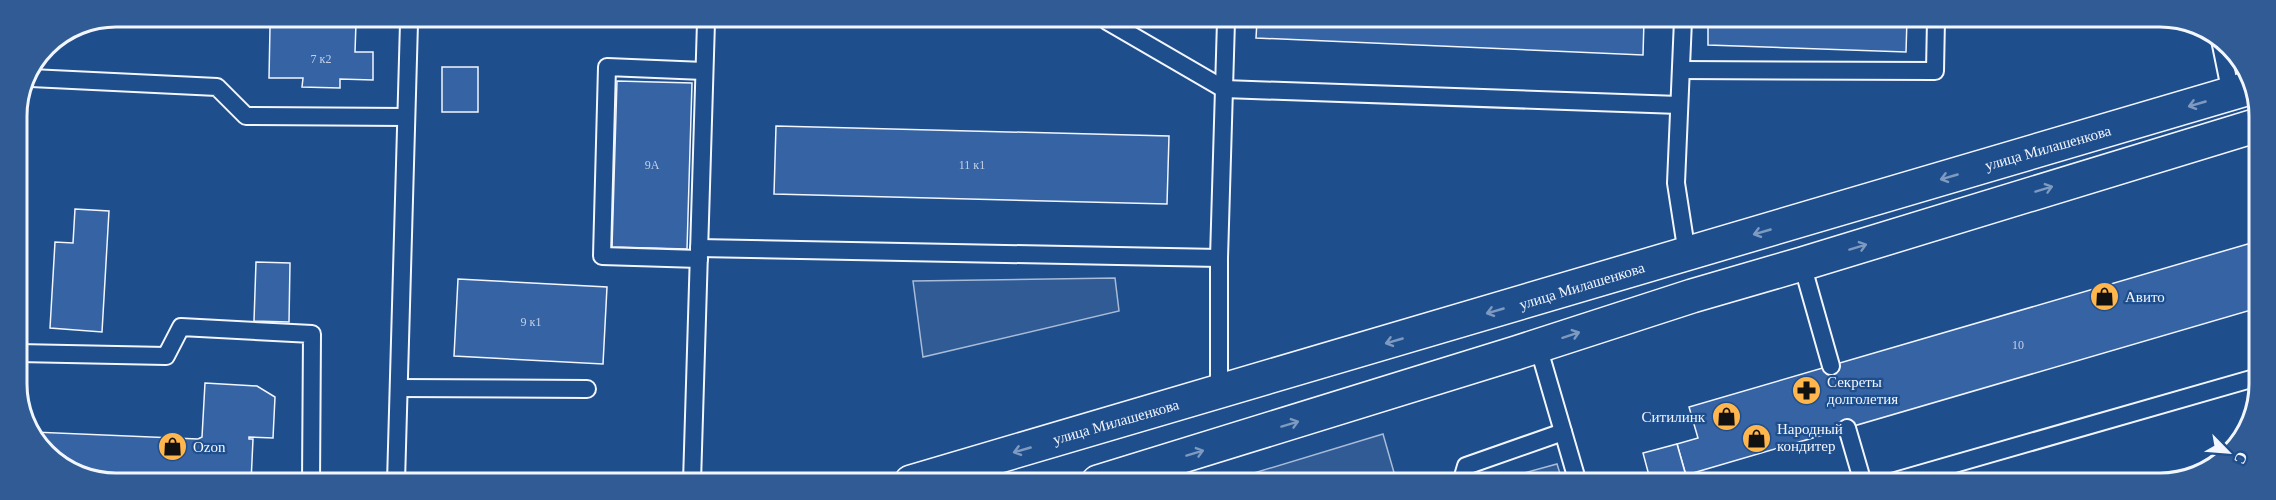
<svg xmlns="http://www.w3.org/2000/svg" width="2276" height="500" font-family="Georgia,serif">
<rect width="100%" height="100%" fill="#1f4e8c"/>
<g fill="#305b95" stroke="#a8bbd7" stroke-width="1.5">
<polygon points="1115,278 1119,311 923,357 913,281"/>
<polygon points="1383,434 1397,483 1221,483"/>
<polygon points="1557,464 1563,483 1487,483"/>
</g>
<g fill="#3563a3" stroke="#f2f6ff" stroke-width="1.5">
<polygon points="1907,19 1906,52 1708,45 1708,20"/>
<polygon points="1644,20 1643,55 1256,38 1257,21"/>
<polygon points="356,23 355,52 373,52 373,80 340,79 340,88 302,87 303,78 269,78 270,27 177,24"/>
<polygon points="582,23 619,23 619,24"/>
<rect x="442" y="67" width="36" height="45"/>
<polygon points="617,81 692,83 687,249 612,247"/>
<polygon points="776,126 1169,136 1167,204 774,194"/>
<polygon points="75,209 109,211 102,332 50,328 55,242 73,243"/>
<polygon points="2258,241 2258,308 1686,475 1677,444 1698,438 1689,407"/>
<polygon points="256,262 290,263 289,322 254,321"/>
<polygon points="458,279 607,287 603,364 454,356"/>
<polygon points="205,383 257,386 275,397 273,438 249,437 249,439 253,439 251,482 97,482 46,455 34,432 198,439 202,437"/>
<polygon points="1677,444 1688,483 1651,483 1643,453"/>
</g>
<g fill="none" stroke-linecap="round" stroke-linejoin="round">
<defs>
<g id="lane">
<polyline points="1683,20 1676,183 1687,254"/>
<polyline points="1107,21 1224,89 1679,105"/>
<polyline points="2220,40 2231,94"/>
<polyline points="1681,70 1935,71 1936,19"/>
<polyline points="31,78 217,87 246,116 406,117"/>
<polyline points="699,248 1219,258"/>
<polyline points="699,259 602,256 607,67 704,71"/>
<polyline points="1802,264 1831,366"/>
<polyline points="1538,346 1578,483"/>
<polyline points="18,353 166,356 181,327 312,334 311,482"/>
<polyline points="399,388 587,389"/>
<polyline points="1219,392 1219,258 1226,21"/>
<polyline points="1847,428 1863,483"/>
<polyline points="396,482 409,23"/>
<polyline points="692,482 706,22"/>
<polyline points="1461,483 1466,466 1563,432"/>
<polyline points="1888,483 2258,377"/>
</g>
<g id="secondary">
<polyline points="911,482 2253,87"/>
<polyline points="1098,482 1516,353 1692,296 1802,264 2258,125"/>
</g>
</defs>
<use href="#lane" stroke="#f2f6ff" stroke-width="20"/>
<use href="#secondary" stroke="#f2f6ff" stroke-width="36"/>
<use href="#lane" stroke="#1f4e8c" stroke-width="16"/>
<use href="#secondary" stroke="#1f4e8c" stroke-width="33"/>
</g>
<defs><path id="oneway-shaft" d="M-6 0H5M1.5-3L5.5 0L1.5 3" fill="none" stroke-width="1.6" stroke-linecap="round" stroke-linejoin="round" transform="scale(1.5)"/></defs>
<g stroke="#7e9ac0">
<use href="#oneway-shaft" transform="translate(2197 104) rotate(164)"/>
<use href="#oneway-shaft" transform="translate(1949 177) rotate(164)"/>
<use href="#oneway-shaft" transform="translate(2044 189) rotate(-17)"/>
<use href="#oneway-shaft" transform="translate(1762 232) rotate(164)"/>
<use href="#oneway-shaft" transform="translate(1858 247) rotate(-17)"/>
<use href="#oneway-shaft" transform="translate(1495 311) rotate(164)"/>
<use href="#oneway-shaft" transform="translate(1571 335) rotate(-18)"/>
<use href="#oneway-shaft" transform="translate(1394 341) rotate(164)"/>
<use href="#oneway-shaft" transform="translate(1290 424) rotate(-17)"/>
<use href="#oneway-shaft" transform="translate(1022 450) rotate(164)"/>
<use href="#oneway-shaft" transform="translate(1195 453) rotate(-17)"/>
</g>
<defs>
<symbol id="shop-disc" viewBox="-11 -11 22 22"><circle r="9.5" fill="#ffb74d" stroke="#1f4e8c"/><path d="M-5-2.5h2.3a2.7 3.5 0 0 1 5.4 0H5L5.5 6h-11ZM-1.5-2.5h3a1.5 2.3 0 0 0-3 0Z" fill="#111"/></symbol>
<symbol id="pharmacy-disc" viewBox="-11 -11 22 22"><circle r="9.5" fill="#ffb74d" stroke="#1f4e8c"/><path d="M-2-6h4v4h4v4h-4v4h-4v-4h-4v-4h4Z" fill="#111"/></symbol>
</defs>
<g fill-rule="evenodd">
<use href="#shop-disc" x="2088" y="280" width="33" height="33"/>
<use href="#pharmacy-disc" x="1790" y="374" width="33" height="33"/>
<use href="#shop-disc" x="1710" y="400" width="33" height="33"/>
<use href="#shop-disc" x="1740" y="422" width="33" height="33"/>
<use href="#shop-disc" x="156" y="430" width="33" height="33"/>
</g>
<g text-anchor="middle" stroke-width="4.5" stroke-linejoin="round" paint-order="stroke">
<g font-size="12" fill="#c3d1e8">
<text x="321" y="63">7 к2</text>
<text x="652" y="169">9А</text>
<text x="972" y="169">11 к1</text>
<text x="531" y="326">9 к1</text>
<text x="2018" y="349">10</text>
</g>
<g font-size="15" fill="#f2f6ff" stroke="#1f4e8c">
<text transform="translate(2048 148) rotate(-16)" y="5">улица Милашенкова</text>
<text transform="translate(1582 286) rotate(-17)" y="5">улица Милашенкова</text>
<text transform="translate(1116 422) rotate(-16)" y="5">улица Милашенкова</text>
</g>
<g font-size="15" fill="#f2f6ff" stroke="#1f4e8c" text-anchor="start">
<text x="2125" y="302">Авито</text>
<text x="1827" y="387">Секреты<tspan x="1827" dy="17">долголетия</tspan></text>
<text x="1705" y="422" text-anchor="end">Ситилинк</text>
<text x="1777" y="434">Народный<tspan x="1777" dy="17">кондитер</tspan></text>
<text x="193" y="452">Ozon</text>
</g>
</g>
<path d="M0 0H2276V500H0ZM116 27H2160A89 89 0 0 1 2249 116V384A89 89 0 0 1 2160 473H116A89 89 0 0 1 27 384V116A89 89 0 0 1 116 27Z" fill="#305b95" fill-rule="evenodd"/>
<path fill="none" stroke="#f2f6ff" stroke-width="3" d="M116 27H2160A89 89 0 0 1 2249 116V384A89 89 0 0 1 2160 473H116A89 89 0 0 1 27 384V116A89 89 0 0 1 116 27Z"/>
<g transform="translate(2228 452) rotate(115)" stroke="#1f4e8c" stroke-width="4.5" paint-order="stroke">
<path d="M0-4.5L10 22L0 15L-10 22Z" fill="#f2f6ff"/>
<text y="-9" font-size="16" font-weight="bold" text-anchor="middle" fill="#f2f6ff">С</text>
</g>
</svg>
